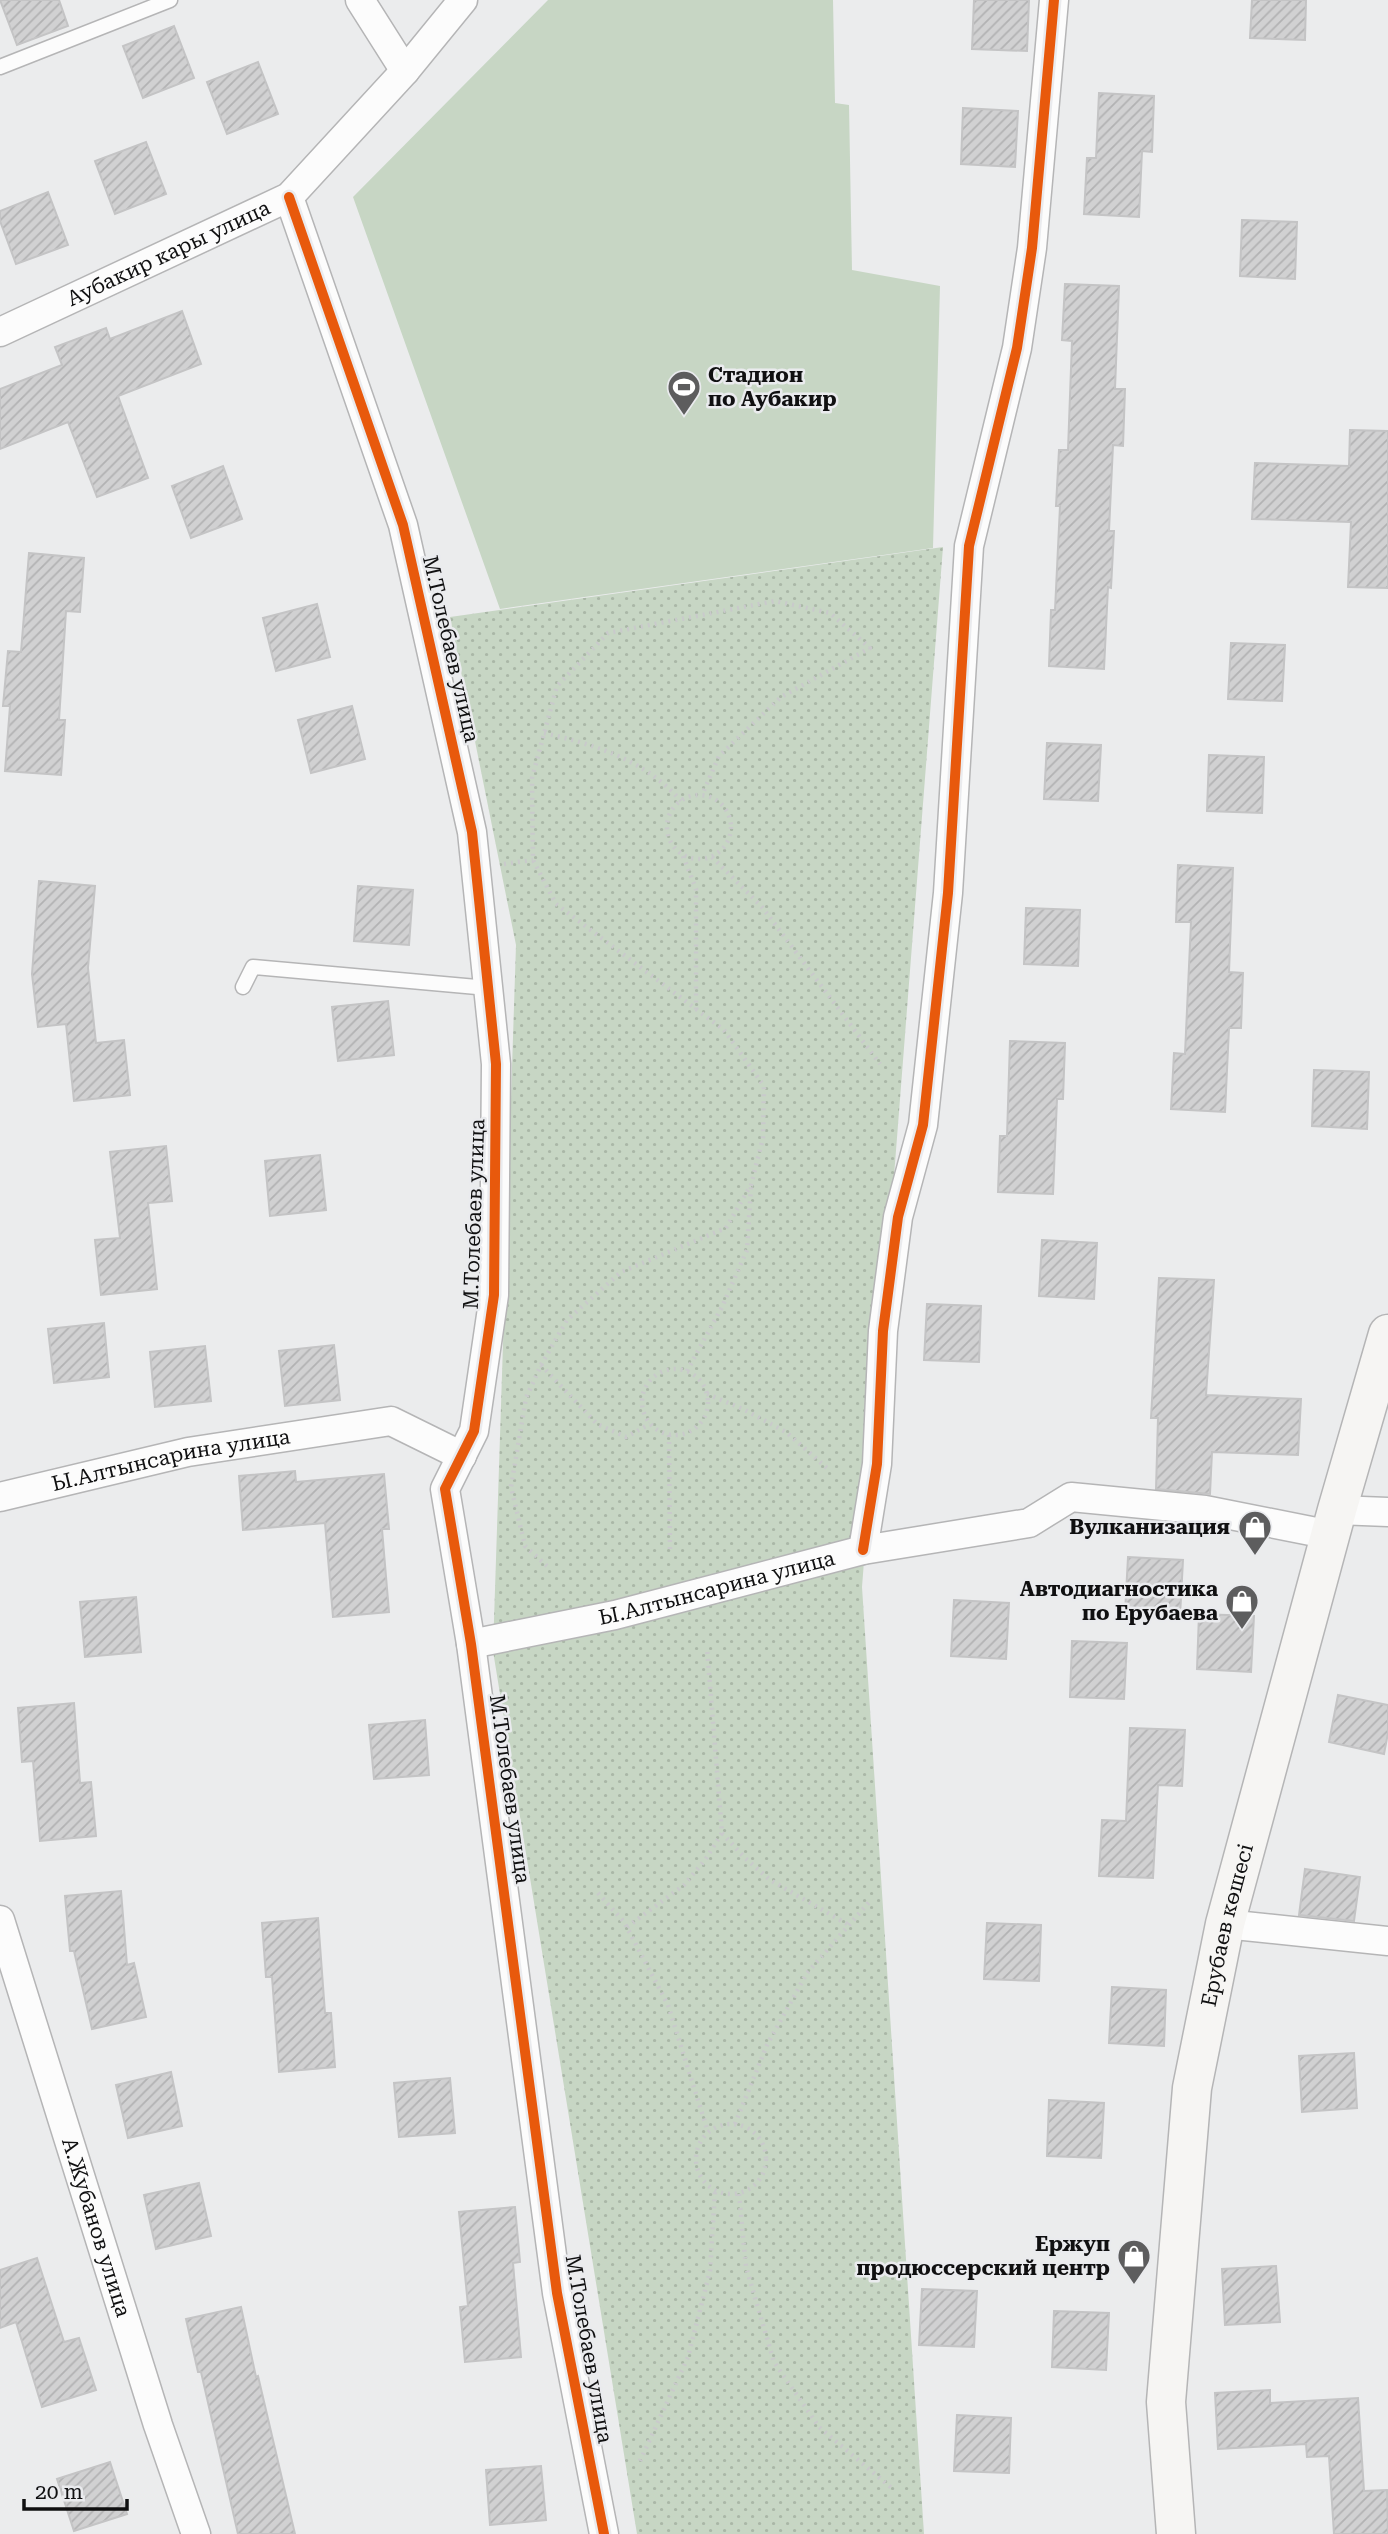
<svg xmlns="http://www.w3.org/2000/svg" width="1388" height="2534" font-family="'Roboto Serif',serif">
<defs>
<pattern id="park-dots" width="8" height="8" patternUnits="userSpaceOnUse" patternTransform="scale(1.75)"><rect width="8" height="8" fill="#c7d6c4"/><path d="M2 2h.1M6 6h.1" fill="none" stroke="#aab7a7" stroke-width="1.8" stroke-linecap="round"/></pattern>
<pattern id="building-hatch" width="6" height="6" patternUnits="userSpaceOnUse" patternTransform="scale(1.75)"><rect width="6" height="6" fill="#d1d1d2"/><path d="M-1 1l2-2M0 6l6-6M5 7l2-2" fill="none" stroke="#b2b2b3"/></pattern>
</defs>
<rect width="100%" height="100%" fill="#ebeced"/>
<polygon fill="#c7d6c4" points="548,0 833,0 835,103 849,105 852,270 940,286 933,548 500,609 353,197"/>
<polygon fill="url(#park-dots)" points="943,547 862,1587 924,2534 637,2534 493,1651 516,945 450,617"/>
<g fill="url(#building-hatch)" stroke="#c4c4c5" stroke-width="2">
<polygon points="0,0 59,0 68,26 17,45"/>
<polygon points="974,0 1029,0 1027,51 972,49"/>
<polygon points="1252,0 1306,0 1305,40 1250,38"/>
<polygon points="174,26 194,78 143,98 123,46"/>
<polygon points="258,62 278,114 227,134 207,82"/>
<polygon points="1099,93 1154,96 1152,152 1142,151 1139,217 1084,214 1087,158 1096,158"/>
<polygon points="963,108 1018,111 1015,167 961,164"/>
<polygon points="146,142 166,194 115,214 95,161"/>
<polygon points="48,192 68,245 16,264 0,221 0,211"/>
<polygon points="1242,220 1297,222 1295,279 1240,276"/>
<polygon points="1065,284 1119,286 1115,389 1125,389 1123,446 1113,445 1109,531 1114,531 1111,588 1108,587 1104,669 1049,666 1051,610 1055,610 1060,506 1056,506 1059,450 1068,450 1072,341 1062,340"/>
<polygon points="182,311 201,364 118,396 148,478 97,497 68,422 0,449 0,389 62,365 55,347 106,328 110,339"/>
<polygon points="1350,430 1388,431 1388,588 1348,587 1351,522 1252,519 1255,463 1349,466"/>
<polygon points="223,466 242,519 191,538 172,486"/>
<polygon points="29,553 84,558 80,612 66,611 59,720 65,720 61,775 5,771 10,706 3,706 8,651 21,652"/>
<polygon points="317,604 330,657 276,671 263,618"/>
<polygon points="1231,643 1285,645 1282,701 1228,699"/>
<polygon points="352,706 365,759 311,773 298,720"/>
<polygon points="1047,743 1101,745 1098,801 1044,799"/>
<polygon points="1209,755 1264,757 1262,813 1207,811"/>
<polygon points="1178,865 1233,868 1229,972 1243,973 1241,1028 1229,1028 1225,1112 1171,1109 1174,1053 1185,1054 1191,922 1176,922"/>
<polygon points="39,881 95,886 88,968 96,1043 124,1040 130,1095 74,1101 66,1024 38,1027 32,974"/>
<polygon points="358,886 413,890 409,945 354,941"/>
<polygon points="1026,908 1080,910 1078,966 1024,964"/>
<polygon points="388,1001 394,1055 338,1061 332,1007"/>
<polygon points="1010,1041 1065,1043 1063,1099 1057,1099 1053,1194 998,1192 1000,1136 1007,1136"/>
<polygon points="1314,1070 1369,1072 1367,1129 1312,1126"/>
<polygon points="166,1146 172,1201 148,1203 157,1289 101,1295 95,1240 120,1238 110,1152"/>
<polygon points="320,1155 326,1210 270,1216 265,1161"/>
<polygon points="1042,1240 1097,1243 1094,1299 1039,1296"/>
<polygon points="1159,1278 1214,1280 1206,1395 1301,1399 1298,1455 1212,1452 1210,1494 1156,1489 1158,1418 1151,1418"/>
<polygon points="927,1304 981,1306 979,1362 924,1360"/>
<polygon points="104,1323 109,1377 54,1383 48,1329"/>
<polygon points="334,1345 340,1400 285,1406 279,1351"/>
<polygon points="205,1346 211,1401 155,1407 150,1352"/>
<polygon points="295,1471 296,1482 384,1474 389,1529 382,1529 389,1612 333,1617 325,1523 243,1530 239,1476"/>
<polygon points="1128,1557 1183,1560 1180,1616 1125,1613"/>
<polygon points="136,1597 141,1652 85,1657 80,1602"/>
<polygon points="954,1600 1009,1603 1006,1659 951,1656"/>
<polygon points="1199,1614 1254,1616 1251,1672 1197,1669"/>
<polygon points="1072,1641 1127,1643 1124,1699 1070,1697"/>
<polygon points="1338,1695 1388,1705 1388,1733 1384,1754 1329,1742"/>
<polygon points="74,1703 80,1783 91,1782 96,1836 40,1841 33,1761 22,1762 18,1708"/>
<polygon points="425,1720 429,1775 374,1779 369,1725"/>
<polygon points="1130,1728 1185,1730 1182,1786 1158,1785 1153,1878 1099,1876 1102,1820 1126,1821"/>
<polygon points="1305,1869 1360,1877 1354,1921 1299,1915"/>
<polygon points="121,1891 127,1965 134,1963 146,2017 92,2029 74,1951 70,1951 65,1896"/>
<polygon points="318,1918 325,2013 331,2013 335,2067 279,2072 272,1977 266,1977 262,1923"/>
<polygon points="987,1923 1041,1925 1039,1981 984,1979"/>
<polygon points="1112,1987 1166,1990 1164,2046 1109,2043"/>
<polygon points="1354,2053 1357,2108 1302,2112 1299,2056"/>
<polygon points="171,2072 182,2126 128,2138 116,2085"/>
<polygon points="450,2078 455,2133 399,2137 394,2083"/>
<polygon points="1049,2100 1104,2103 1101,2158 1047,2156"/>
<polygon points="199,2183 211,2236 156,2249 144,2195"/>
<polygon points="515,2207 520,2262 513,2263 521,2357 465,2362 460,2307 468,2306 459,2212"/>
<polygon points="37,2258 64,2342 79,2338 96,2390 42,2407 16,2322 0,2328 0,2270"/>
<polygon points="1276,2266 1280,2322 1225,2325 1222,2269"/>
<polygon points="922,2289 977,2291 974,2347 919,2345"/>
<polygon points="241,2307 256,2377 258,2376 295,2534 238,2534 201,2372 198,2372 186,2319"/>
<polygon points="1054,2311 1109,2313 1106,2370 1052,2367"/>
<polygon points="1270,2390 1270,2403 1358,2398 1364,2491 1387,2490 1388,2534 1334,2534 1329,2456 1307,2457 1306,2444 1218,2449 1215,2393"/>
<polygon points="957,2415 1011,2418 1009,2473 954,2471"/>
<polygon points="110,2462 127,2514 74,2531 57,2479"/>
<polygon points="541,2466 546,2520 490,2525 486,2470"/>
</g>
<g fill="none" stroke-linecap="round" stroke-linejoin="round">
<defs>
<g id="lane">
<polyline points="0,67 170,0"/>
<polyline points="243,987 253,967 488,988"/>
</g>
<g id="street">
<polyline points="360,0 405,71"/>
<polyline points="289,197 403,525 472,832 496,1064 494,1295 474,1431 445,1489 471,1644 557,2293 604,2534"/>
<path id="s1" d="M0 332 289 197 405 71 463 0"/>
<path id="s2" d="M0 1497 188 1452 391 1421 462 1456"/>
<polyline points="1337,1510 1388,1512"/>
<polyline points="863,1550 877,1464 883,1331 898,1217 923,1125 948,893 969,546 1017,348 1032,248 1054,0"/>
<path id="s3" d="M471 1644 615 1615 863 1550 1029 1523 1071 1497 1205 1510 1331 1535"/>
<path id="s4" d="M0 1920 158 2425 196 2534"/>
<polyline points="1225,1924 1388,1941"/>
</g>
<g id="secondary">
<path id="s5" d="M1176 2534 1166 2402 1192 2088 1225 1924 1337 1510 1388 1334"/>
</g>
</defs>
<use href="#lane" stroke="#b5b5b6" stroke-width="17"/>
<use href="#street" stroke="#b5b5b6" stroke-width="31"/>
<use href="#secondary" stroke="#b5b5b6" stroke-width="41"/>
<g stroke="#c9cacb" stroke-width="4.5" stroke-dasharray="2 5" stroke-linecap="butt">
<path d="M544 733C596 745 645 760 681 801"/>
<circle cx="699" cy="827" r="32"/>
<polyline points="683,856 696,889 696,1010"/>
<polyline points="712,857 762,907 880,1064"/>
<polyline points="504,864 533,860"/>
<polyline points="541,1365 597,1424 626,1437 650,1424"/>
<circle cx="675" cy="1402" r="33"/>
<polyline points="687,1371 722,1307 747,1250 751,1187"/>
<polyline points="707,1394 743,1409 786,1432 828,1469"/>
<polyline points="669,1435 670,1553"/>
<polyline points="547,1566 525,1546 511,1487 526,1398 541,1365 567,1320 621,1272 726,1228 751,1185 763,1138 764,1086 724,1030 556,904 533,860 532,778 557,686 608,633 775,601 830,613 870,648 781,697 719,756 702,795"/>
<polyline points="722,1833 744,1857 770,1880 849,1925"/>
<polyline points="598,1893 624,1922 668,2005 708,2132"/>
<polyline points="627,1927 684,1885 705,1860 722,1833 707,1648"/>
<circle cx="731" cy="2159" r="35"/>
<polyline points="735,2124 767,2045 807,1973 871,1900"/>
<polyline points="739,2194 746,2267 774,2362 819,2427 894,2490"/>
<polyline points="640,2461 688,2357 710,2271 715,2192"/>
</g>
<use href="#lane" stroke="#fcfcfc" stroke-width="14"/>
<use href="#street" stroke="#fcfcfc" stroke-width="28"/>
<use href="#secondary" stroke="#f6f5f3" stroke-width="38"/>
<defs>
<g id="cycleway">
<polyline points="289,197 403,525 472,832 496,1064 494,1295 474,1431 445,1489 471,1644 557,2293 604,2534"/>
<polyline points="863,1550 877,1464 883,1331 898,1217 923,1125 948,893 969,546 1017,348 1032,248 1054,0"/>
</g>
</defs>
<use href="#cycleway" stroke="#eaebee" stroke-width="15"/>
<use href="#cycleway" stroke="#e8590c" stroke-width="10"/>
</g>
<defs>
<symbol id="stadium-pin" viewBox="-11 -11 22 30"><path d="M0 17L-7.5 6A9.5 9.5 0 1 1 7.5 6Z" fill="#5d5d5e" stroke="#eaebee"/><path d="M0-5a6.5 5 0 1 0 0 10a6.5 5 0 1 0 0-10ZM-3.5-1.8h7v3.6h-7Z" fill="#fff"/></symbol>
<symbol id="shop-pin" viewBox="-11 -11 22 30"><path d="M0 17L-7.5 6A9.5 9.5 0 1 1 7.5 6Z" fill="#5d5d5e" stroke="#eaebee"/><path d="M-5-2.5h2.3a2.7 3.5 0 0 1 5.4 0H5L5.5 6h-11ZM-1.5-2.5h3a1.5 2.3 0 0 0-3 0Z" fill="#fff"/></symbol>
</defs>
<g fill-rule="evenodd">
<use href="#stadium-pin" x="665" y="368" width="38" height="52"/>
<use href="#shop-pin" x="1236" y="1508" width="38" height="52"/>
<use href="#shop-pin" x="1223" y="1582" width="38" height="52"/>
<use href="#shop-pin" x="1115" y="2237" width="38" height="52"/>
</g>
<g text-anchor="middle" stroke-width="5" stroke-linejoin="round" paint-order="stroke">
<g font-size="21" fill="#101011" stroke="#eaebee">
<text dy="7" stroke="none"><textPath href="#s1" startOffset="186">Аубакир кары улица</textPath></text>
<text transform="translate(451 649) rotate(77)" y="7">М.Толебаев улица</text>
<text transform="translate(474 1214) rotate(-88)" y="7">М.Толебаев улица</text>
<text dy="7" stroke="none"><textPath href="#s2" startOffset="175">Ы.Алтынсарина улица</textPath></text>
<text dy="7" stroke="none"><textPath href="#s3" startOffset="252">Ы.Алтынсарина улица</textPath></text>
<text transform="translate(510 1789) rotate(82)" y="7">М.Толебаев улица</text>
<text dy="7" stroke="none"><textPath href="#s5" startOffset="614">Ерубаев көшесі</textPath></text>
<text dy="7" stroke="none"><textPath href="#s4" startOffset="322">А.Жубанов улица</textPath></text>
<text transform="translate(589 2349) rotate(80)" y="7">М.Толебаев улица</text>
</g>
<g font-size="21" font-weight="bold" fill="#101011" stroke="#eaebee" text-anchor="end">
<text x="708" y="382" text-anchor="start">Стадион<tspan x="708" dy="24">по Аубакир</tspan></text>
<text x="1230" y="1534">Вулканизация</text>
<text x="1218" y="1596">Автодиагностика<tspan x="1218" dy="24">по Ерубаева</tspan></text>
<text x="1110" y="2251">Ержуп<tspan x="1110" dy="24">продюссерский центр</tspan></text>
</g>
</g>
<path d="M24 2499v10h103v-10" fill="none" stroke="#101011" stroke-width="3.5"/>
<text x="35" y="2499" font-size="21" fill="#101011" stroke="#eaebee" stroke-width="5" paint-order="stroke">20 m</text>
</svg>
